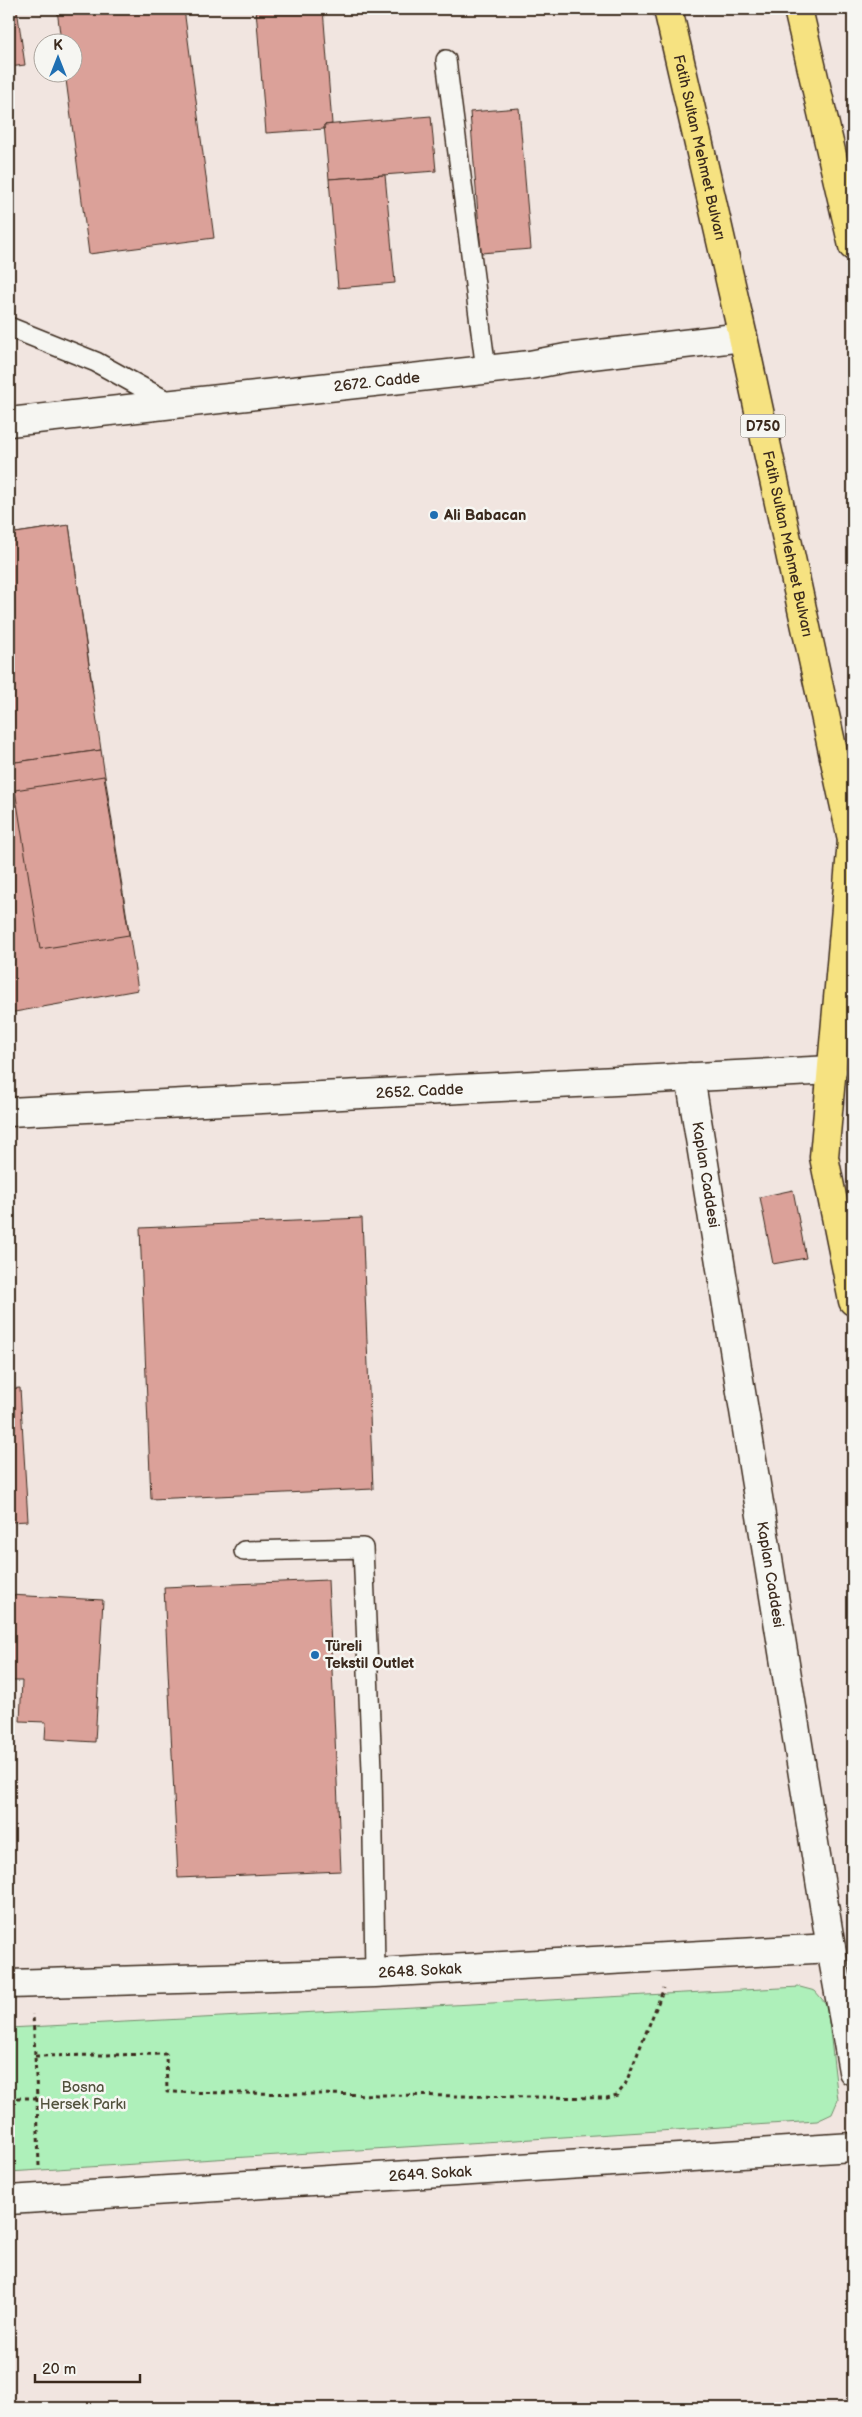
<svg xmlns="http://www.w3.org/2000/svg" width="862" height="2417" font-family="'Balsamiq Sans',sans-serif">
<rect width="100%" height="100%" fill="#f1e5e0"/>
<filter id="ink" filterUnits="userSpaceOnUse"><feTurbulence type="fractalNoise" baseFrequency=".02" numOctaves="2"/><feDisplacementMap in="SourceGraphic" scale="10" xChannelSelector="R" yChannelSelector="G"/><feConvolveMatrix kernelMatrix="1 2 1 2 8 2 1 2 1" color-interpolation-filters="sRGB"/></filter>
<g filter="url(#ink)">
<polygon fill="#aef0ba" stroke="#748d6c" points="800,1987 815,1991 827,2005 838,2100 832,2114 817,2121 9,2172 9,2028"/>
<g fill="#dba199" stroke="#3b2a1e">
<polygon points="9,9 17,9 25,65 9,67"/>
<polygon points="57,9 184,9 214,238 89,254 65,72 72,72 72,42 61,42"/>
<polygon points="323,9 332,124 324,125 324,129 266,133 256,10"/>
<polygon points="519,108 531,249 481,253 470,112"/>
<polygon points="431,116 436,171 329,179 324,125"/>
<polygon points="385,175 395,283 338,288 329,179"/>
<polygon points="69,525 93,691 17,702 9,642 9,534"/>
<polygon points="69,525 101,750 9,763 9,534"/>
<polygon points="101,750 138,990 9,1013 9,763"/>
<polygon points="104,776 129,935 40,949 15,790"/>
<polygon points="793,1190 806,1258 773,1264 760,1197"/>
<polygon points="362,1218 373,1489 151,1499 140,1228"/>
<polygon points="20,1388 28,1521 9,1522 9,1389"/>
<polygon points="328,1580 341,1871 178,1878 164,1587"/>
<polygon points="9,1595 103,1600 95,1742 45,1739 46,1722 20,1721 22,1681 9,1681"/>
</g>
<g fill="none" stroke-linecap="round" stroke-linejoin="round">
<defs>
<g id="lane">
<polyline points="446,60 486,370"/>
<polyline points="9,327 96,362 172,404"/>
<polyline points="244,1551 363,1548 372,1770 375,1973"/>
</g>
<g id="street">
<path id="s1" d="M9 422 530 365 566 358 743 337"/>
<path id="s2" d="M9 1984 375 1973 831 1948"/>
<path id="s3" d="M9 2200 853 2147"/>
</g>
<g id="secondary">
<path id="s4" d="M690 1077 831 1948 853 2071"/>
<path id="s5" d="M9 1112 832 1070"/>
</g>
<g id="highway">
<path id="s6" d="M668 9 743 337 853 844"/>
<polyline points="798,9 853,246"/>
<polyline points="852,840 824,1157 853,1301"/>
</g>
</defs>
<use href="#lane" stroke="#3b2a1e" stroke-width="22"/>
<use href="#street" stroke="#3b2a1e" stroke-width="31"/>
<use href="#secondary" stroke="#3b2a1e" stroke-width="31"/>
<use href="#highway" stroke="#3b2a1e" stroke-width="31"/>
<g stroke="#3b2a1e" stroke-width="3" stroke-dasharray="4 4" stroke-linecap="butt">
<polyline points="35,2056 166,2054 167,2092 607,2098 617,2095 625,2085 664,1988"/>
<polyline points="9,2098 37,2098 33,2014"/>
<polyline points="37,2098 39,2167"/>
</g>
<use href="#lane" stroke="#f6f6f2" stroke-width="19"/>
<use href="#street" stroke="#f6f6f2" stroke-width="28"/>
<use href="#secondary" stroke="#f6f6f2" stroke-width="28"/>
<use href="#highway" stroke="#f6e281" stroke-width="28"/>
</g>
</g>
<g fill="#1f6fb2" stroke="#f6f6f2" stroke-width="2">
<circle cx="434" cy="515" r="5"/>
<circle cx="315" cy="1655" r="5"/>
</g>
<g text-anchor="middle" stroke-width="5" stroke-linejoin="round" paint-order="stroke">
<rect fill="#f6f6f2" stroke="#73675e" stroke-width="1" x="740.5" y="414.5" width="45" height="23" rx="4"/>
<g font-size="14" font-weight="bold" fill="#3b2a1e">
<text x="763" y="431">D750</text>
</g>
<g font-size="15" fill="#3b2a1e" stroke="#f6f6f2">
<text dy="5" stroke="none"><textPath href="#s6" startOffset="142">Fatih Sultan Mehmet Bulvarı</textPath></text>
<text dy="5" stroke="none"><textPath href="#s1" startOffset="370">2672. Cadde</textPath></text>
<text dy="5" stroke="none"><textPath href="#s6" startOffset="548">Fatih Sultan Mehmet Bulvarı</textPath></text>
<text dy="5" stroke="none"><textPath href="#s5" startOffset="411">2652. Cadde</textPath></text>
<text dy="5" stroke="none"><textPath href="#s4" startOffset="99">Kaplan Caddesi</textPath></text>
<text dy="5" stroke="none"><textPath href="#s4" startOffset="504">Kaplan Caddesi</textPath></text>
<text dy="5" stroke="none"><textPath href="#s2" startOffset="411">2648. Sokak</textPath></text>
<text dy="5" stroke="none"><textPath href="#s3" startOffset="422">2649. Sokak</textPath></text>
</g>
<g font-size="15" font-weight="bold" fill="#3b2a1e" stroke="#f6f6f2" text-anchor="start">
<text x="444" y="520">Ali Babacan</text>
<text x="325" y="1651">Türeli<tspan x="325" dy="17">Tekstil Outlet</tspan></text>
</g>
<g font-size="15" fill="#52523d" stroke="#f6f6f2">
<text x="83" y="2092">Bosna<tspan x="83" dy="17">Hersek Parkı</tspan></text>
</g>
</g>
<rect width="862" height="2417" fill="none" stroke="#f6f6f2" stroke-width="30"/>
<rect x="15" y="15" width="832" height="2387" fill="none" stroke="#3b2a1e" stroke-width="2" filter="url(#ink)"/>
<g transform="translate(58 58)"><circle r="24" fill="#f6f6f2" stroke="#aba49d"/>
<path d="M0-4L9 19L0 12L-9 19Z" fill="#1f6fb2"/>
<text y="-8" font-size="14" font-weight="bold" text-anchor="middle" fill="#3b2a1e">K</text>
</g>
<path d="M35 2374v8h105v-8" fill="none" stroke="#3b2a1e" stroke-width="2.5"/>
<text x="42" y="2374" font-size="15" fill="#3b2a1e" stroke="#f6f6f2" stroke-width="4" paint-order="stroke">20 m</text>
</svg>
